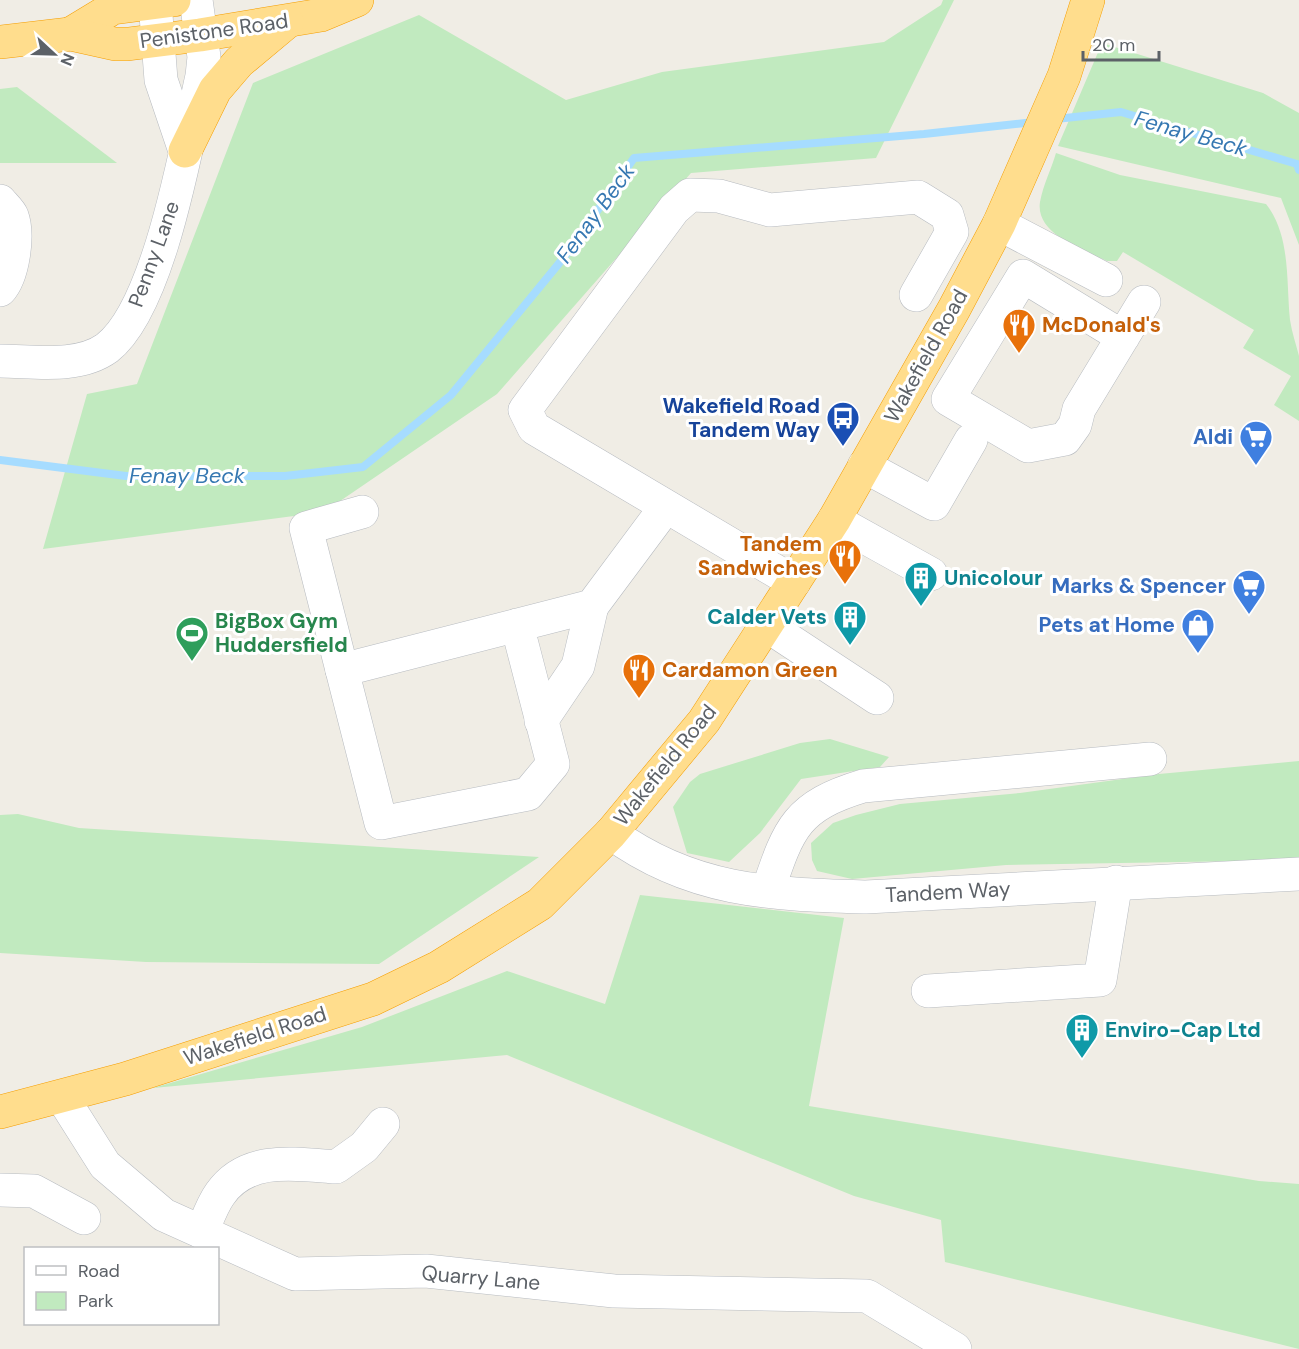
<svg xmlns="http://www.w3.org/2000/svg" width="1299" height="1349" font-family="'DM Sans',sans-serif">
<rect width="100%" height="100%" fill="#f0ede5"/>
<g fill="#c1eabf">
<polygon points="943,0 954,0 876,158 691,173 497,394 324,512 43,549 87,394 137,384 253,83 419,15 566,100 662,72 884,42 941,5"/>
<polygon points="1102,43 1263,93 1299,113 1299,245 1281,198 1058,146"/>
<polygon points="17,87 117,163 0,163 0,89"/>
<path d="M1056 153 1120 175 1266 204C1291 236 1286 281 1290 320 1292 333 1296 344 1299 356 1299 376 1299 401 1299 421L1274 405 1291 376 1243 348 1254 330 1123 252 1117 261H1107C1083 250 1035 234 1040 202 1043 185 1051 170 1056 153Z"/>
<polygon points="830,739 889,757 880,767 801,779 760,833 729,862 687,853 673,807 690,782 700,774 800,743"/>
<polygon points="1299,761 1299,860 1006,865 852,879 817,871 812,860 811,843 833,823 856,815 900,804 1020,793 1159,774"/>
<polygon points="18,814 79,828 539,857 379,964 146,962 0,953 0,815"/>
<polygon points="640,895 844,918 809,1106 1259,1181 1299,1184 1299,1349 945,1262 941,1220 854,1196 507,1055 153,1088 362,1027 507,971 605,1004"/>
</g>
<g fill="none" stroke-linecap="round" stroke-linejoin="round">
<g stroke="#a6dcff" stroke-width="8">
<polyline points="1056,119 1121,112 1297,164 1299,170"/>
<polyline points="0,460 126,476 285,476 363,467 451,395 570,250 634,158 924,134 1035,122"/>
</g>
<defs>
<g id="minor">
<polyline points="155,2 161,80 185,151"/>
<path d="M0 201C3 205 10 211 12 216 19 235 13 276 0 290"/>
<polyline points="999,224 1106,280"/>
<polyline points="1123,337 1023,276 948,399 1028,446 1065,439 1075,425 1079,409 1144,302"/>
<path d="M0 361C33 361 78 369 107 348 160 307 187 142 202 76L204 57 196 0"/>
<polyline points="864,466 934,504 971,440"/>
<polyline points="834,520 931,574"/>
<polyline points="794,582 534,428 525,410 674,209 690,195 719,196 770,210 918,197 947,215 952,232 916,295"/>
<polyline points="517,625 553,764 528,794 381,823 342,670 592,606 665,508"/>
<polyline points="766,625 877,698"/>
<polyline points="342,670 306,528 362,512"/>
<polyline points="541,721 578,666 592,606"/>
<path d="M611 833C692 892 770 894 866 897L1299 874"/>
<path d="M768 890C789 827 797 806 863 786L1150 759"/>
<polyline points="928,991 1100,980 1116,882"/>
<polyline points="62,1097 105,1165 164,1215 295,1274 426,1271 614,1291 867,1296 955,1349"/>
<polyline points="0,1190 34,1191 84,1218"/>
<path d="M202 1232C207 1220 212 1205 220 1194 247 1155 296 1164 336 1167L364 1147 383 1124"/>
</g>
<g id="highway">
<polyline points="70,34 113,8 174,0"/>
<polyline points="0,42 70,34 115,44 128,44 200,35 321,15 357,0"/>
<polyline points="185,151 215,90 239,62 287,22"/>
<polyline points="0,1112 125,1079 373,999 439,967 540,904 611,833 704,721 834,520 954,309 999,224 1064,76 1088,0"/>
</g>
</defs>
<use href="#minor" stroke="#b7bbc0" stroke-width="34"/>
<use href="#highway" stroke="#f59e00" stroke-width="34"/>
<use href="#minor" stroke="#fff" stroke-width="33"/>
<use href="#highway" stroke="#ffdd8d" stroke-width="33"/>
</g>
<defs>
<symbol id="restaurant-pin" viewBox="-11 -11 22 30"><path d="M0 17L-7.5 6A9.5 9.5 0 1 1 7.5 6Z" fill="#e8710a" stroke="#fff"/><path d="M-5-6h1v4h1v-4h1v4h1v-4h1v5L-1.5 .5V6h-2V.5L-5-1ZM5-6V6H3V1.5H1.5Q1.5-4 5-6Z" fill="#fff"/></symbol>
<symbol id="bus-pin" viewBox="-11 -11 22 30"><path d="M0 17L-7.5 6A9.5 9.5 0 1 1 7.5 6Z" fill="#1a4fb4" stroke="#fff"/><path d="M-5-6H5V4H4V6H2V4H-2V6H-4V4H-5ZM-3.5-4V0h7V-4ZM-3.5 1.2v1.5H-2V1.2ZM2 1.2v1.5H3.5V1.2Z" fill="#fff"/></symbol>
<symbol id="supermarket-pin" viewBox="-11 -11 22 30"><path d="M0 17L-7.5 6A9.5 9.5 0 1 1 7.5 6Z" fill="#3f7fe0" stroke="#fff"/><path d="M-6-5.5h2.5l.6 2H6L4.5 2H-2.5L-4.4-4H-6ZM-1.5 3.2a1.3 1.3 0 1 0 .1 0ZM3 3.2a1.3 1.3 0 1 0 .1 0Z" fill="#fff"/></symbol>
<symbol id="building-pin" viewBox="-11 -11 22 30"><path d="M0 17L-7.5 6A9.5 9.5 0 1 1 7.5 6Z" fill="#0f9aa8" stroke="#fff"/><path d="M-4-6H4V6H1V3H-1V6H-4ZM-2.5-4.3h1.7v1.8h-1.7ZM.8-4.3h1.7v1.8H.8ZM-2.5-1h1.7V.8h-1.7ZM.8-1h1.7V.8H.8Z" fill="#fff"/></symbol>
<symbol id="shop-pin" viewBox="-11 -11 22 30"><path d="M0 17L-7.5 6A9.5 9.5 0 1 1 7.5 6Z" fill="#3f7fe0" stroke="#fff"/><path d="M-5-2.5h2.3a2.7 3.5 0 0 1 5.4 0H5L5.5 6h-11ZM-1.5-2.5h3a1.5 2.3 0 0 0-3 0Z" fill="#fff"/></symbol>
<symbol id="stadium-pin" viewBox="-11 -11 22 30"><path d="M0 17L-7.5 6A9.5 9.5 0 1 1 7.5 6Z" fill="#2e9e5b" stroke="#fff"/><path d="M0-5a6.5 5 0 1 0 0 10a6.5 5 0 1 0 0-10ZM-3.5-1.8h7v3.6h-7Z" fill="#fff"/></symbol>
</defs>
<g fill-rule="evenodd">
<use href="#restaurant-pin" x="1000" y="306" width="38" height="52"/>
<use href="#bus-pin" x="824" y="399" width="38" height="52"/>
<use href="#supermarket-pin" x="1237" y="418" width="38" height="52"/>
<use href="#restaurant-pin" x="826" y="537" width="38" height="52"/>
<use href="#building-pin" x="902" y="559" width="38" height="52"/>
<use href="#supermarket-pin" x="1230" y="567" width="38" height="52"/>
<use href="#building-pin" x="831" y="598" width="38" height="52"/>
<use href="#shop-pin" x="1179" y="606" width="38" height="52"/>
<use href="#stadium-pin" x="173" y="614" width="38" height="52"/>
<use href="#restaurant-pin" x="620" y="651" width="38" height="52"/>
<use href="#building-pin" x="1063" y="1011" width="38" height="52"/>
</g>
<g text-anchor="middle" stroke-width="6" stroke-linejoin="round" paint-order="stroke">
<g font-size="21" fill="#5c6167" stroke="#fff">
<text transform="translate(214 31) rotate(-8)" y="7">Penistone Road</text>
<text transform="translate(154 254) rotate(-70)" y="7">Penny Lane</text>
<text transform="translate(926 356) rotate(-61)" y="7">Wakefield Road</text>
<text transform="translate(665 765) rotate(-51)" y="7">Wakefield Road</text>
<text transform="translate(948 892) rotate(-3)" y="7">Tandem Way</text>
<text transform="translate(255 1036) rotate(-18)" y="7">Wakefield Road</text>
<text transform="translate(481 1278) rotate(5)" y="7">Quarry Lane</text>
</g>
<g font-size="21" font-weight="bold" fill="#c56008" stroke="#fff" text-anchor="start">
<text x="1042" y="332">McDonald's</text>
<text x="822" y="551" text-anchor="end">Tandem<tspan x="822" dy="24">Sandwiches</tspan></text>
<text x="662" y="677">Cardamon Green</text>
</g>
<g font-size="21" font-weight="bold" fill="#164399" stroke="#fff" text-anchor="end">
<text x="820" y="413">Wakefield Road<tspan x="820" dy="24">Tandem Way</tspan></text>
</g>
<g font-size="21" font-weight="bold" fill="#366cbe" stroke="#fff" text-anchor="end">
<text x="1233" y="444">Aldi</text>
<text x="1226" y="593">Marks &amp; Spencer</text>
<text x="1175" y="632">Pets at Home</text>
</g>
<g font-size="21" font-weight="bold" fill="#0d838f" stroke="#fff" text-anchor="start">
<text x="944" y="585">Unicolour</text>
<text x="827" y="624" text-anchor="end">Calder Vets</text>
<text x="1105" y="1037">Enviro-Cap Ltd</text>
</g>
<g font-size="21" font-weight="bold" fill="#27864d" stroke="#fff" text-anchor="start">
<text x="215" y="628">BigBox Gym<tspan x="215" dy="24">Huddersfield</tspan></text>
</g>
<g font-size="22" font-style="italic" fill="#3678b2" stroke="#fff">
<text transform="translate(1191 133) rotate(16)" y="8">Fenay Beck</text>
<text transform="translate(595 213) rotate(-54)" y="8">Fenay Beck</text>
<text x="187" y="483">Fenay Beck</text>
</g>
</g>
<rect x="24" y="1247" width="195" height="78" fill="#ffffff" stroke="#bec0c2" stroke-width="1.5"/>
<rect x="36" y="1266" width="30" height="9" fill="#ffffff" stroke="#bec0c2" stroke-width="1.5"/>
<text x="78" y="1277" font-size="18" fill="#5c6167">Road</text>
<rect x="36" y="1292" width="30" height="18" fill="#c1eabf" stroke="#bec0c2" stroke-width="1.5"/>
<text x="78" y="1307" font-size="18" fill="#5c6167">Park</text>
<g transform="translate(54 54) rotate(112)" stroke="#ffffff" stroke-width="4.5" paint-order="stroke">
<path d="M0-4.5L10 22L0 15L-10 22Z" fill="#5c6167"/>
<text y="-9" font-size="16" font-weight="bold" text-anchor="middle" fill="#5c6167">N</text>
</g>
<path d="M1083 51v9h76v-9" fill="none" stroke="#5c6167" stroke-width="3"/>
<text x="1092" y="51" font-size="18" fill="#5c6167" stroke="#ffffff" stroke-width="4.5" paint-order="stroke">20 m</text>
</svg>
